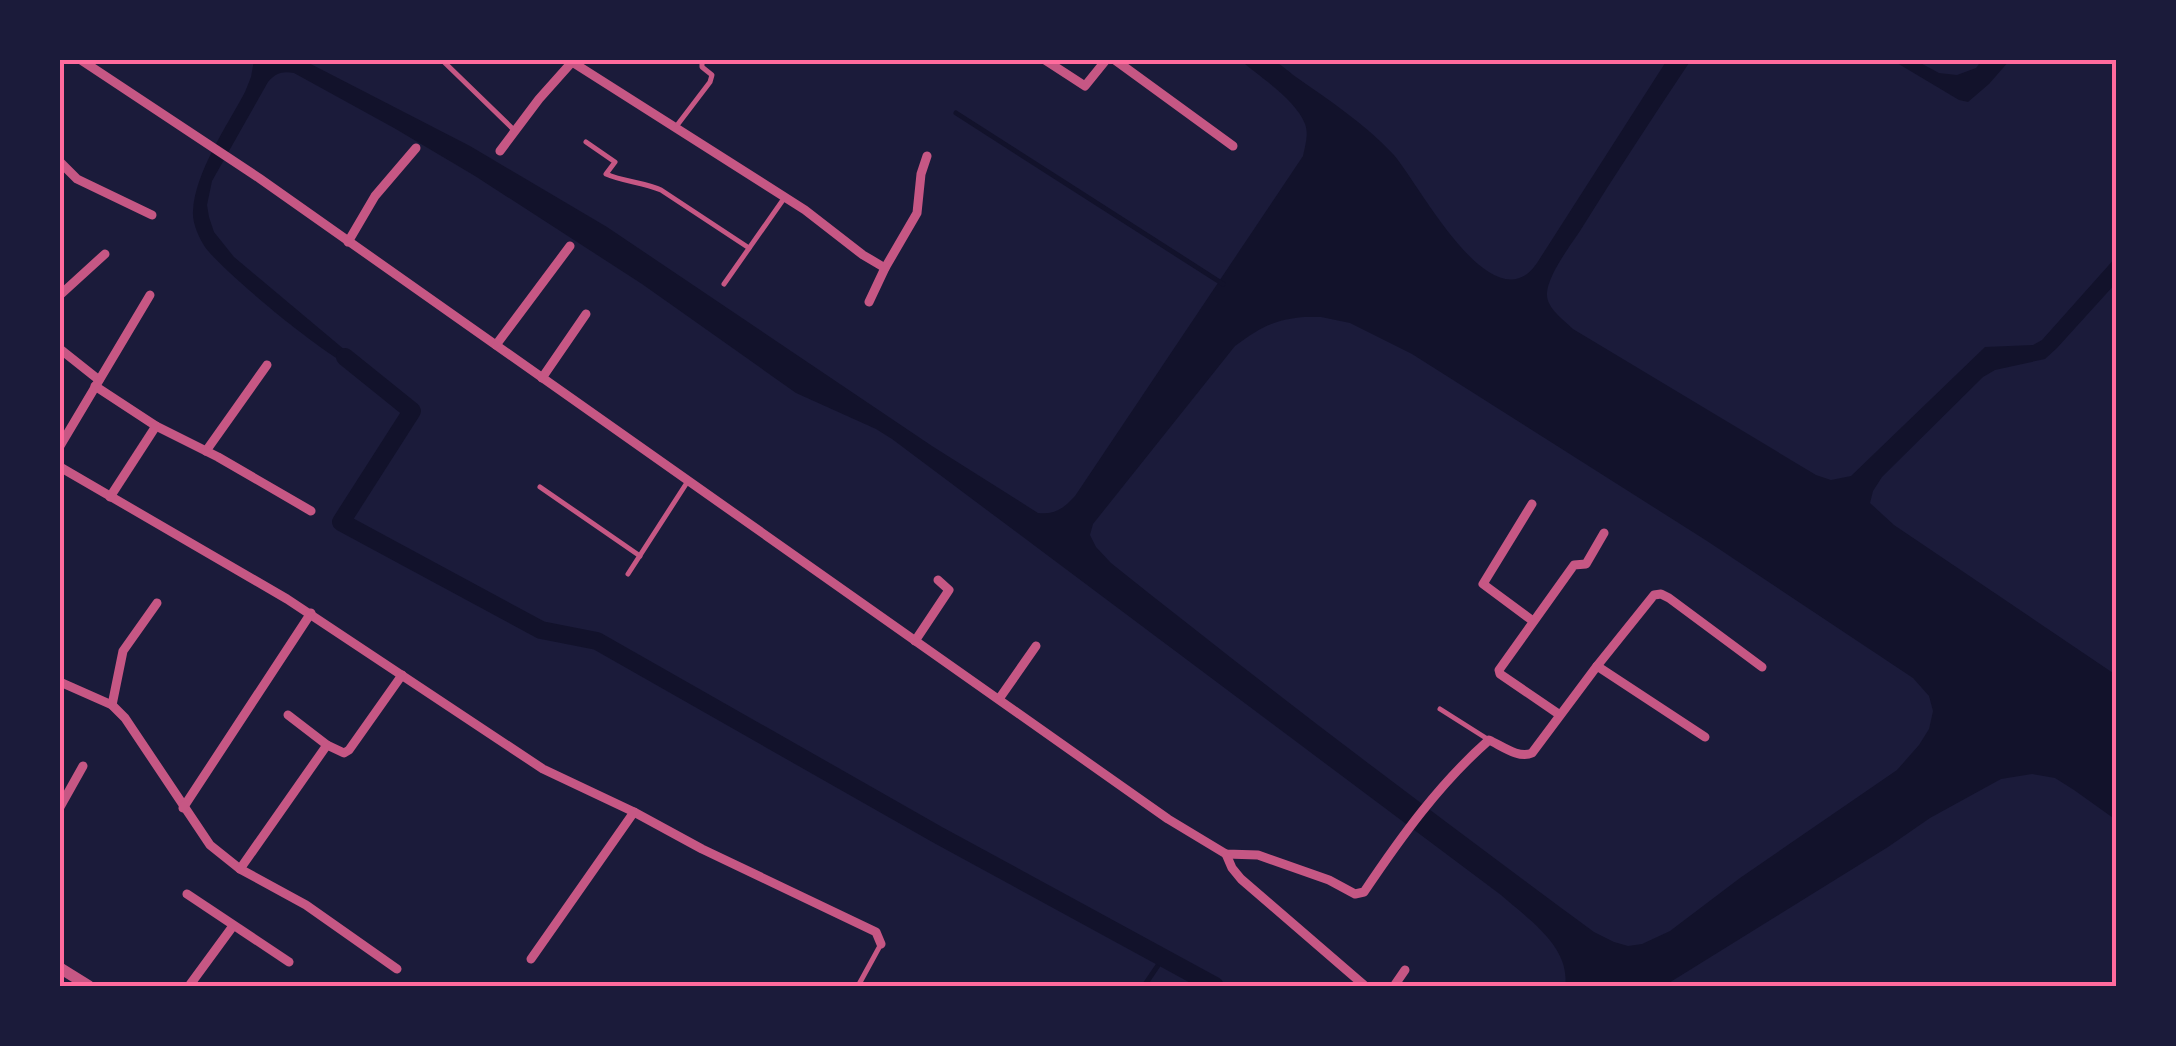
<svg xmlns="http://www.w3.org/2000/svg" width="2176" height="1046" font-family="Signika,sans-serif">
<rect width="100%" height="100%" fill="#1b1b3a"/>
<g fill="#12122b" fill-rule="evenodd">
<path d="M254 60H303L470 146 607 227 932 446 1038 513C1055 515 1064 508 1075 496L1303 156C1305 145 1309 135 1305 124 1296 100 1259 76 1240 60 1249 60 1262 58 1271 60 1279 62 1289 72 1296 77 1329 100 1365 124 1393 154 1416 179 1481 307 1527 274 1531 271 1534 267 1537 263L1667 60H1691C1653 117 1616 173 1580 231 1570 246 1548 275 1547 293 1546 308 1563 319 1573 329L1816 475 1831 480 1851 476 1985 347 2033 345 2042 340 2116 257V283L2057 348 2045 359 1995 370 1983 377 1882 477 1873 491 1870 503 1894 525 2116 675V820L2074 790 2055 778 2032 774 2001 779 1930 818 1888 847 1664 986H1565C1571 947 1527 918 1501 895L892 439 876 429 796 393 642 284 475 176 394 128 294 73C282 71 276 73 268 82L212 181 207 205 209 217 214 232 234 257 358 361 362 366 361 370C337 367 222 271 205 247 199 238 192 223 193 211 195 172 227 126 245 92L251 77ZM1304 317H1321L1350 323 1412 354 1707 541 1913 678 1929 696 1933 711 1929 729 1919 745 1897 770 1740 878 1670 931 1642 944 1628 946 1614 942 1594 932C1431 812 1270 690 1111 563L1096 547 1090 535 1093 524 1235 346C1260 328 1272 320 1304 317Z"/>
<polygon points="1892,60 1915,60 1939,73 1957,75 1976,68 1982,60 2010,60 1989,84 1968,102 1959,100"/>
</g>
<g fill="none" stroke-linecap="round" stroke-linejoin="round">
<g stroke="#12122b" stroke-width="5">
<polyline points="956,113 1223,284"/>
<polyline points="1144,986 1163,958"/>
</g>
<polyline stroke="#12122b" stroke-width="18" points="345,357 412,411 341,522 541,630 597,641 938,835 1215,986"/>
<g stroke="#c65784" stroke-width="5">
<polyline points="442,60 514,130"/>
<polyline points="675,128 710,82 712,75 702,67 702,60"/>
<path d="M586 142 615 162 606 174C624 182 643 182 661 190L749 248"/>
<polyline points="724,284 785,197"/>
<polyline points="540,487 640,556"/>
<polyline points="628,574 688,481"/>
<polyline points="1440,709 1489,740"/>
<polyline points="858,986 881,944"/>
</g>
<g stroke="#c65784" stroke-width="9">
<path d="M81 60 259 178 1168 819 1226 854 1258 855 1329 880 1355 894 1364 892C1401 837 1439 784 1489 740 1502 746 1519 759 1532 753L1597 666 1654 595 1661 594 1669 598 1762 667"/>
<polyline points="569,60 805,210 863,255 885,268"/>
<polyline points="1045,60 1085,86 1106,60"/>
<polyline points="1115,60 1233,146"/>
<polyline points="500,151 539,99 572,62"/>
<polyline points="60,162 77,179 152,215"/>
<polyline points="348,242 375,196 416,148"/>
<polyline points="60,295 105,254"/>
<polyline points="869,302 885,268 917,213 921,174 927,156"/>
<polyline points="496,345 570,246"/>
<polyline points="60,349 99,380"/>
<polyline points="542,378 586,314"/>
<polyline points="95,386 156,426 218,457 311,511"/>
<polyline points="60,446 150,295"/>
<polyline points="206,451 267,365"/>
<polyline points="60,467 287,599 543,769 634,812 702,849 876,932 881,944"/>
<polyline points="110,497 156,426"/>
<polyline points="1532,504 1483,584 1533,621"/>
<polyline points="915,641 949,590 938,580"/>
<polyline points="1597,666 1705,737"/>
<polyline points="60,682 112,705 125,718 210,845 240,869 306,905 397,969"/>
<polyline points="999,699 1036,646"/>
<polyline points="112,705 123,651 157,603"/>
<polyline points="288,715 327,745"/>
<polyline points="1560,715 1500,674 1499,670 1574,565 1586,564 1604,533"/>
<polyline points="60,807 83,766"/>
<polyline points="183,808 311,613"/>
<polyline points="1226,854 1232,868 1241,879 1365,986"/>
<polyline points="240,869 327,745 344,753 349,750 402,675"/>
<polyline points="187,894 289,962"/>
<polyline points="531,959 634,812"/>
<polyline points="189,986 233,926"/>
<polyline points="1394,986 1405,970"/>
</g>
<polyline stroke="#c65784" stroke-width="11" points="60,968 89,986"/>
</g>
<rect width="2176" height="1046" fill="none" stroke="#1b1b3a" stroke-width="125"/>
<rect x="62" y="62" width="2052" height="922" fill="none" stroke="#ff6b9d" stroke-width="4"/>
</svg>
